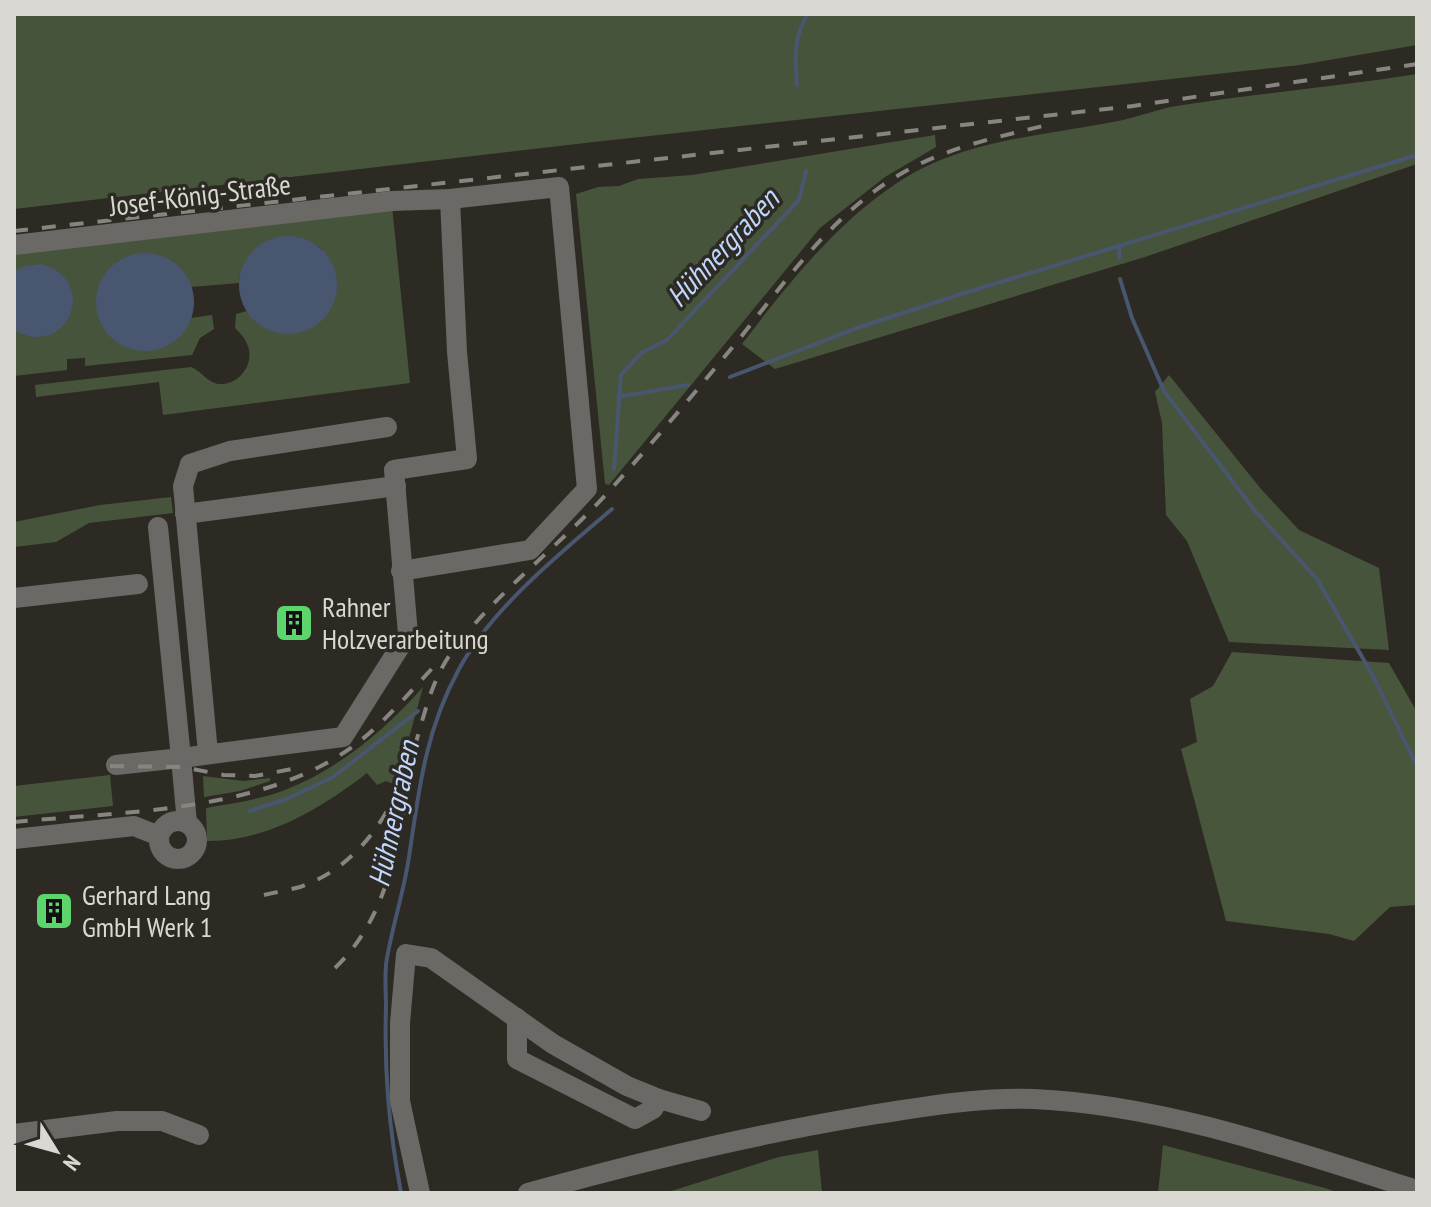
<svg xmlns="http://www.w3.org/2000/svg" width="1431" height="1207" font-family="'PT Sans Narrow',sans-serif">
<rect width="100%" height="100%" fill="#2c2a23"/>
<g fill="#47543c">
<polygon points="14,14 1417,14 1417,45 1300,65 585,143 14,209"/>
<path d="M1417 74V164L1145 257 775 369 742 344C788 284 834 225 897 183 965 138 1046 136 1123 120 1141 116 1158 109 1176 106 1256 93 1337 87 1417 74Z"/>
<polygon points="935,135 936,147 885,177 820,228 609,485 605,484 576,194 598,187 619,186 638,179 692,175"/>
<path d="M392 206 410 383 163 415 159 382 36 397 35 385 191 367C201 371 207 382 218 384 239 386 256 363 247 344 245 338 240 333 235 328L236 314 247 311 255 321 324 318C342 291 330 277 321 248L298 237 240 275 239 283 191 287C175 257 146 247 116 262L189 322 191 318 212 315 214 329 200 338 192 355 85 366V358L67 359V370L14 376V250Z"/>
<polygon points="1169,375 1261,489 1299,530 1379,568 1389,650 1229,642 1187,541 1166,515 1162,423 1155,392"/>
<polygon points="171,497 173,513 89,523 56,542 14,547 14,522 100,505"/>
<path d="M423 687 396 785 386 781 377 785 367 773C322 808 266 842 207 841L206 808C232 803 259 800 285 790 339 769 385 730 423 687Z"/>
<polygon points="110,775 113,806 14,817 14,786"/>
<polygon points="203,776 244,781 270,778 270,781 240,791 204,797"/>
<polygon points="1163,1145 1325,1188 1339,1193 1158,1193"/>
<polygon points="818,1150 822,1193 665,1193 779,1157"/>
</g>
<polygon fill="#48563c" points="1232,652 1389,663 1417,712 1417,905 1390,907 1354,941 1329,934 1226,921 1181,749 1197,742 1190,699 1213,686"/>
<g fill="#48566f">
<circle cx="288" cy="285" r="49"/>
<circle cx="145" cy="302" r="49"/>
<path d="M41 264C101 280 67 361 14 330V272L22 267Z"/>
</g>
<g fill="none" stroke-linecap="round" stroke-linejoin="round">
<g stroke="#48566f" stroke-width="4">
<path d="M797 85C795 59 793 37 808 14"/>
<polyline points="1119,247 1119,258"/>
<polyline points="1120,279 1132,318 1164,391 1255,511 1317,579 1372,674 1417,766"/>
<polyline points="730,377 857,328 958,295 1417,155"/>
<polyline points="617,397 688,385"/>
<polyline points="614,469 621,375 641,353 667,340 799,200 806,171"/>
<polyline points="249,811 287,799 333,777 418,711"/>
<path d="M401 1193C389 1128 384 1072 386 1006 386 990 384 973 387 958 393 924 404 891 409 857 419 790 425 732 458 671 490 610 560 553 612 509"/>
</g>
<g stroke="#6b6966" stroke-width="20">
<polyline points="14,245 392,201 450,199 559,187 587,489 530,550 401,571"/>
<polyline points="185,514 396,486"/>
<polyline points="14,598 138,584"/>
<polyline points="208,753 183,486 190,464 230,451 387,427"/>
<polyline points="116,765 181,758 158,527"/>
<circle cx="178" cy="840" r="19"/>
<polyline points="187,823 181,758 343,737 408,634 394,470 467,459 457,352 450,199"/>
<polyline points="14,839 134,826 159,836"/>
<polyline points="517,1018 517,1059 635,1119 653,1109 659,1099"/>
<polyline points="14,1134 117,1121 162,1121 199,1135"/>
<polyline points="420,1193 400,1101 400,1023 406,954 431,958 553,1044 627,1086 659,1099 701,1111"/>
<path d="M528 1193C639 1162 751 1135 865 1116 921 1107 978 1097 1034 1099 1165 1105 1293 1151 1417 1190"/>
</g>
<g stroke="#86857f" stroke-width="4" stroke-dasharray="14 14" stroke-linecap="butt">
<polyline points="14,231 1133,106 1417,64"/>
<polyline points="110,766 182,767 224,775 255,776 297,768"/>
<path d="M14 822C125 811 269 813 360 741 389 718 415 686 441 659"/>
<path d="M264 895C276 892 289 890 300 887 365 864 397 804 416 742 425 712 432 680 451 653 496 592 560 546 611 489 655 440 698 389 740 338 788 278 836 210 904 172 949 147 998 137 1047 125"/>
<path d="M335 968C386 919 396 853 408 786"/>
</g>
</g>
<defs>
<symbol id="building-square" viewBox="-11 -11 22 22"><rect x="-9" y="-9" width="18" height="18" rx="4" fill="#5cd56d" stroke="#2c2a23"/><path d="M-4-6H4V6H1V3H-1V6H-4ZM-2.5-4.3h1.7v1.8h-1.7ZM.8-4.3h1.7v1.8H.8ZM-2.5-1h1.7V.8h-1.7ZM.8-1h1.7V.8H.8Z" fill="#111"/></symbol>
</defs>
<g fill-rule="evenodd">
<use href="#building-square" x="272" y="601" width="44" height="44"/>
<use href="#building-square" x="32" y="889" width="44" height="44"/>
</g>
<g text-anchor="middle" stroke-width="7" stroke-linejoin="round" paint-order="stroke">
<g font-size="28" fill="#d9d8d3" stroke="#2c2a23">
<text transform="translate(200 195) rotate(-7)" y="10">Josef-König-Straße</text>
</g>
<g font-size="28" fill="#d9d8d3" stroke="#2c2a23" text-anchor="start">
<text x="322" y="617">Rahner<tspan x="322" dy="32">Holzverarbeitung</tspan></text>
<text x="82" y="905">Gerhard Lang<tspan x="82" dy="32">GmbH Werk 1</tspan></text>
</g>
<g font-size="30" font-style="italic" fill="#c0d6fe" stroke="#2c2a23">
<text transform="translate(723 248) rotate(-47)" y="10">Hühnergraben</text>
<text transform="translate(394 814) rotate(-78)" y="10">Hühnergraben</text>
</g>
</g>
<rect width="1431" height="1207" fill="none" stroke="#d9d8d3" stroke-width="32"/>
<g transform="translate(56 1151) rotate(127)" stroke="#2c2a23" stroke-width="6" paint-order="stroke">
<path d="M0-6L14 30L0 20L-14 30Z" fill="#d9d8d3"/>
<text y="-12" font-size="22" font-weight="bold" text-anchor="middle" fill="#d9d8d3">N</text>
</g>
</svg>
